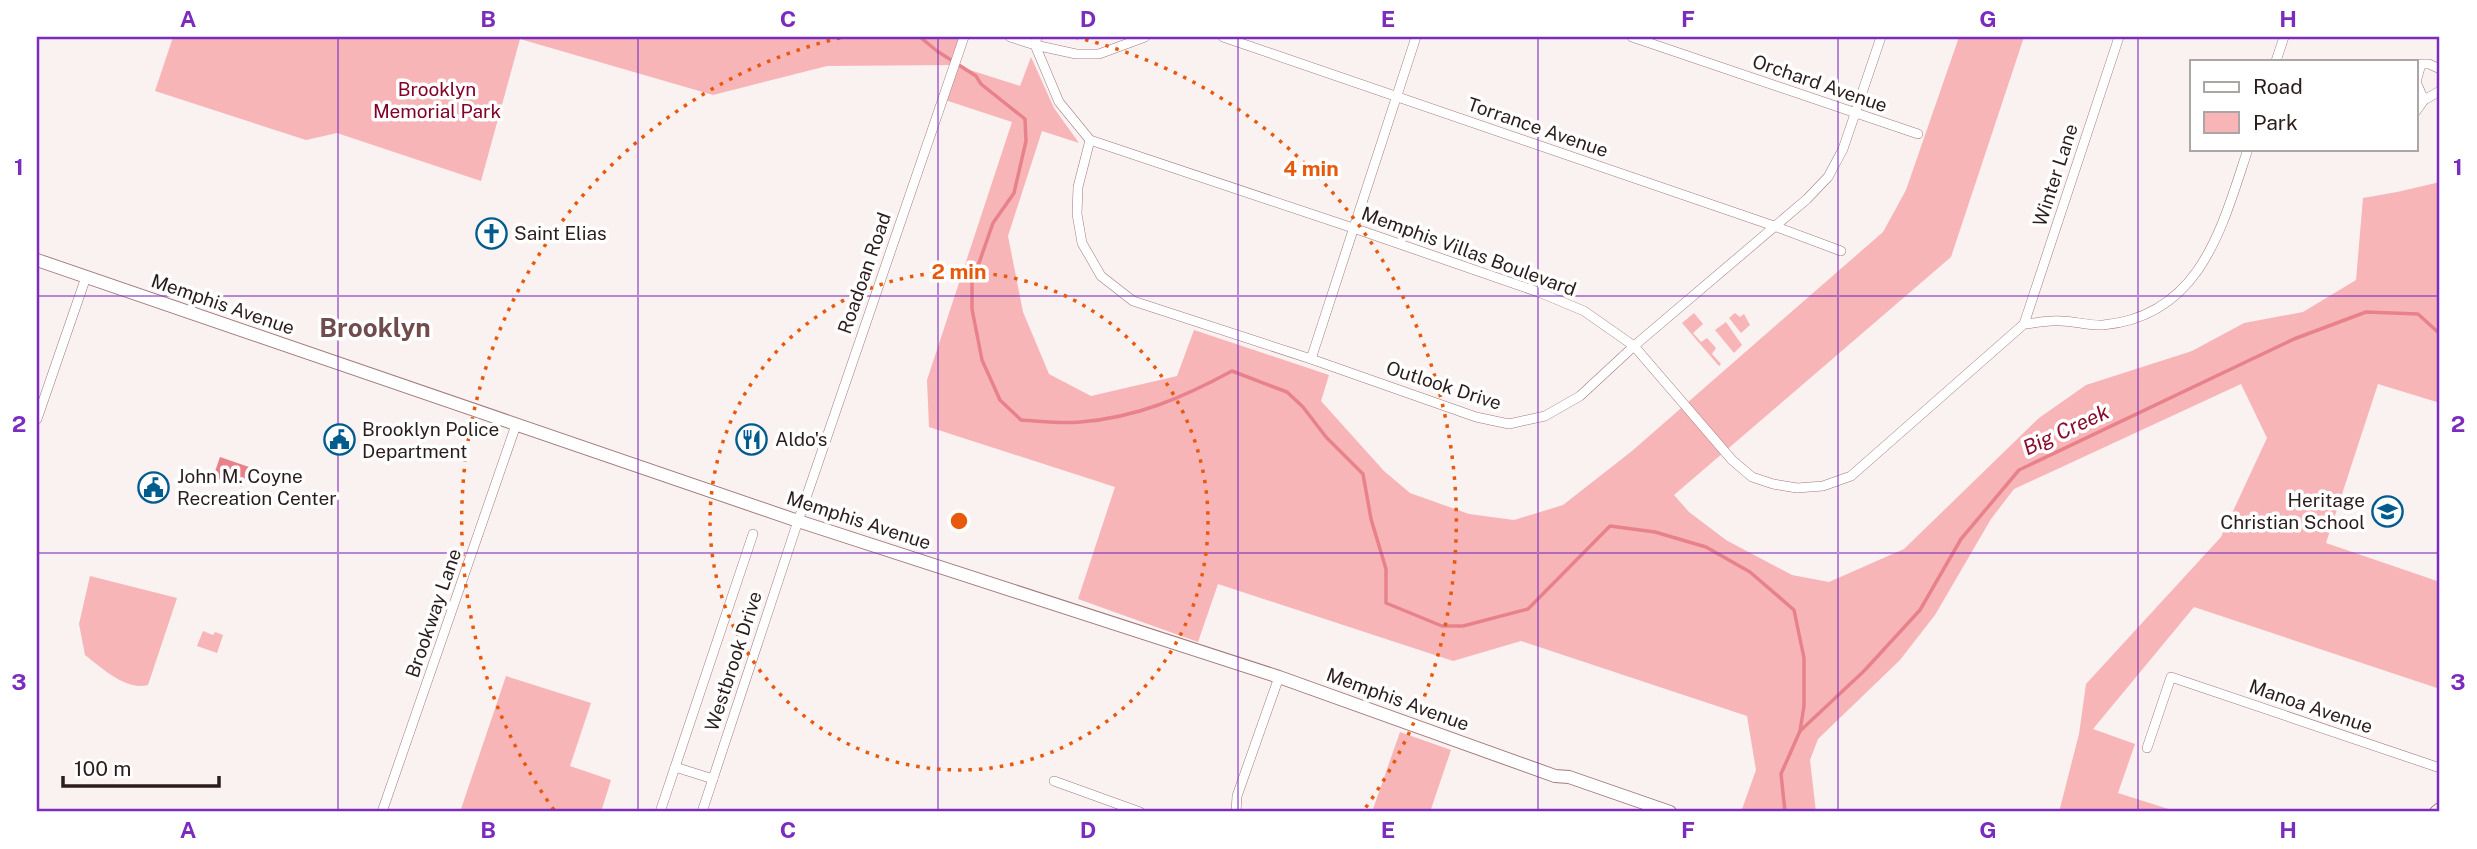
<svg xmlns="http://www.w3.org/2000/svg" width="2477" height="849" font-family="'Public Sans',sans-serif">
<rect width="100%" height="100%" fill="#faf1f1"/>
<g fill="#f8b5b8">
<polygon points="173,37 964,37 954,65 1020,86 1031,57 1054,108 1079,143 1042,131 1008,236 1023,312 1049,374 1091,396 1177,376 1194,330 1329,375 1321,401 1384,471 1410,493 1469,514 1514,520 1563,505 1632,451 1883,232 1906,190 1959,37 2024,37 1951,257 1674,495 1689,512 1726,540 1792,575 1829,582 1904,549 2039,418 2086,385 2192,351 2244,323 2303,312 2356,280 2363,198 2397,192 2440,182 2440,403 2378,384 2326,543 2440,582 2440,678 2437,688 2194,607 2093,729 2135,744 2118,793 2178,812 2059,812 2079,734 2086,684 2221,537 2267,438 2241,384 2014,489 1991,519 1935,615 1900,660 1818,739 1810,760 1816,812 1741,812 1756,770 1747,716 1521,641 1453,661 1218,584 1198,642 1078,599 1115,487 929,427 927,380 1012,122 942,99 954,65 827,66 713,95 520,39 481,181 337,133 306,140 155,91"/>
<polygon points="1694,313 1703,324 1693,333 1701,342 1707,338 1716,348 1712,354 1721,364 1719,366 1682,323"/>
<polygon points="1735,313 1740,317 1744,314 1750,325 1741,333 1729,318"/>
<polygon points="1726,322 1742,345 1734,353 1715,330"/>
<path d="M90 576 177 598 148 685C126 691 102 668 85 655L79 624Z"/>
<polygon points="203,631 213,635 215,632 223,635 217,653 197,646"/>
<polygon points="506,676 591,703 570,766 611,780 601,812 460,812"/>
<polygon points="1400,732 1451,750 1430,812 1372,812"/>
</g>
<polygon fill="#e8828a" points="220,457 249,467 242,487 213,477"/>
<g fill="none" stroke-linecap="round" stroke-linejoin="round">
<g stroke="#e8828a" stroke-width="3.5">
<path d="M920 37 937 51 976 76 981 84 1025 119 1026 141 1014 193 993 223 972 283V309L982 360 1000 400 1021 420C1040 421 1061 424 1080 422 1136 418 1184 397 1232 371L1287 392 1303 407 1326 437 1363 474 1371 519 1386 569V603L1442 626H1463L1528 609 1610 526 1655 532 1706 547 1750 572 1794 610 1804 658V706L1800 731"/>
<polyline points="1785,812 1781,774 1800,731 1864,671 1920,610 1961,539 2019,470 2294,339 2366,312 2418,314 2440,334"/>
</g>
<defs>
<g id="street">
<path d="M1010 37 1035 45 1059 102 1090 140 1365 232 1541 293 1584 311 1634 346 1732 460 1752 477 1773 484 1797 488 1823 486 1851 476 2024 324C2036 323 2049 320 2061 321 2075 321 2089 326 2103 325 2201 316 2222 227 2248 149"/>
<polyline points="1037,37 1035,45 1076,54 1099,54 1145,37"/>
<polyline points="1223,37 1774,226 1841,251"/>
<polyline points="1632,37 1918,134"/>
<polyline points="2276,61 2284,37"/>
<polyline points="2424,100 2416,82 2421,64 2429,64 2440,69"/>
<polyline points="2416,111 2424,100 2440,91"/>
<polyline points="1090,140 1078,187 1077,214 1082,243 1101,276 1133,301 1311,359 1476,417 1509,424 1545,416 1580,396 1634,346 1807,199 1828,177 1843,149 1881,37"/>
<polyline points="2024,324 2119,37"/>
<polyline points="1311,359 1416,37"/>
<polyline points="37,419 86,277"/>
<polyline points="2147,748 2171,677 2440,768"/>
<polyline points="675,767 713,779"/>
<polyline points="1054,781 1140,812"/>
<polyline points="382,812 516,425"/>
<polyline points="660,812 753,534"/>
<polyline points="702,812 795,530 964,37"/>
<polyline points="1236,812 1237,796 1279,677"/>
</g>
<g id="secondary">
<polyline points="37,260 798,521 1279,677 1555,776 1569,777 1670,812"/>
<polyline points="2436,812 2440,809"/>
</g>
</defs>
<use href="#street" stroke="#a27a7c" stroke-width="10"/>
<use href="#secondary" stroke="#a27a7c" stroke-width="14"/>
<use href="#street" stroke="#fff" stroke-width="9"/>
<use href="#secondary" stroke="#fff" stroke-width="12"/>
</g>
<path fill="none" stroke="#7b2cbf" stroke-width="2" stroke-opacity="0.55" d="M338 37V812M638 37V812M938 37V812M1238 37V812M1538 37V812M1838 37V812M2138 37V812M37 296H2440M37 553H2440"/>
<g fill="none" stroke="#e8590c" stroke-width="3.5" stroke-dasharray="3.5 7">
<circle cx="959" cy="521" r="249"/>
<path d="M554 810A498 498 0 0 1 843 37M1075 37A498 498 0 0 1 1364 810"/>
</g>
<defs>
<symbol id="church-ring" viewBox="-11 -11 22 22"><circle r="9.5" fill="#fff" stroke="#005c8d" stroke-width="1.5"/><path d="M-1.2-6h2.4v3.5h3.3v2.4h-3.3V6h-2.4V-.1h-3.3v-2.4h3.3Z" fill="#005c8d"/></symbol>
<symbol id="restaurant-ring" viewBox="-11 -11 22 22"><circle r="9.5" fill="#fff" stroke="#005c8d" stroke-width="1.5"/><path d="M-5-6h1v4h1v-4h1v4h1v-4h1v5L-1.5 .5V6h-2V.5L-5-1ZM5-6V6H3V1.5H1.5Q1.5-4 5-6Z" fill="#005c8d"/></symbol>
<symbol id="civic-ring" viewBox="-11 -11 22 22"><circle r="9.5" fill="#fff" stroke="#005c8d" stroke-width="1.5"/><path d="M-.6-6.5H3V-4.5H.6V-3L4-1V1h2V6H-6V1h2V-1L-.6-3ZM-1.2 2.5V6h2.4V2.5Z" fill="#005c8d"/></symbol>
<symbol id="school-ring" viewBox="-11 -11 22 22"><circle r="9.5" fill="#fff" stroke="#005c8d" stroke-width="1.5"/><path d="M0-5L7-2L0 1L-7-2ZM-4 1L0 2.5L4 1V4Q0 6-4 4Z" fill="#005c8d"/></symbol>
</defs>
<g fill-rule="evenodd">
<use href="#church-ring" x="474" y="216" width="35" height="35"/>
<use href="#restaurant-ring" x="734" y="422" width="35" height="35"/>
<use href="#civic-ring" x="322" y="422" width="35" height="35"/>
<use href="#civic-ring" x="136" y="470" width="35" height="35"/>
<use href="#school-ring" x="2370" y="494" width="35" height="35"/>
</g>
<g text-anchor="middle" stroke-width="7" stroke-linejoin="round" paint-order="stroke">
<g font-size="19" fill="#2c1d1d" stroke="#fff">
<text transform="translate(1820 83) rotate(19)" y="7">Orchard Avenue</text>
<text transform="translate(1538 127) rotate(19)" y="7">Torrance Avenue</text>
<text transform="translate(2055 175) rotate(-72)" y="7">Winter Lane</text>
<text transform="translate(1469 251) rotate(20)" y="7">Memphis Villas Boulevard</text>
<text transform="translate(864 273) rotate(-71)" y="7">Roadoan Road</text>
<text transform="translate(223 304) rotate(19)" y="7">Memphis Avenue</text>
<text transform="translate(1444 385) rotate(18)" y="7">Outlook Drive</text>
<text transform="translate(859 520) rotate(18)" y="7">Memphis Avenue</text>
<text transform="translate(433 613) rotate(-71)" y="7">Brookway Lane</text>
<text transform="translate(733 661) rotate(-72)" y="7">Westbrook Drive</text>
<text transform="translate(1398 699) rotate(20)" y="7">Memphis Avenue</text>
<text transform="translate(2311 706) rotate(19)" y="7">Manoa Avenue</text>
</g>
<g font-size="19" fill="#840027" stroke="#fff">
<text x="437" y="96">Brooklyn<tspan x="437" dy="22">Memorial Park</tspan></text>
</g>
<g font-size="19" fill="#2c1d1d" stroke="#fff" text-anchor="start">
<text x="514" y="240">Saint Elias</text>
<text x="362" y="436">Brooklyn Police<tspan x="362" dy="22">Department</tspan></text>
<text x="775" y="446">Aldo's</text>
<text x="177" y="483">John M. Coyne<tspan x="177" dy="22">Recreation Center</tspan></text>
<text x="2365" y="507" text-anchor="end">Heritage<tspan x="2365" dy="22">Christian School</tspan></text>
</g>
<g font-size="21" font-style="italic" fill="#8a0b2c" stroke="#fff">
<text transform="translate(2066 430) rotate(-25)" y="7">Big Creek</text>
</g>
<g font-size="26" font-weight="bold" fill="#704c4e" stroke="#fff">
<text x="375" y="337">Brooklyn</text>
</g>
</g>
<circle cx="959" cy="521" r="10" fill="#e8590c" stroke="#fff" stroke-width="3.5"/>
<g font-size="21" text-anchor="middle" font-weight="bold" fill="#e8590c" stroke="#fff" stroke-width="7" stroke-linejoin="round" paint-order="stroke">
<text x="1311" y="176">4 min</text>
<text x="959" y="279">2 min</text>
</g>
<rect width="2477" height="849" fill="none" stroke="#ffffff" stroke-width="77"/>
<rect x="2190" y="60" width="228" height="91" fill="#ffffff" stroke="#aba5a5" stroke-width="2"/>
<rect x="2204" y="82" width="35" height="10" fill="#ffffff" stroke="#aba5a5" stroke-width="2"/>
<text x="2253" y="94" font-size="21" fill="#2c1d1d">Road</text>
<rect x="2204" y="112" width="35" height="21" fill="#f8b5b8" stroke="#aba5a5" stroke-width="2"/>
<text x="2253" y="130" font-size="21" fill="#2c1d1d">Park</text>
<path d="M63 776v10h156v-10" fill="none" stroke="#2c1d1d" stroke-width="3.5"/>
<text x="74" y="776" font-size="21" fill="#2c1d1d" stroke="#ffffff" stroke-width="5" paint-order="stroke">100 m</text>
<rect x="38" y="38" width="2400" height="772" fill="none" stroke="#7b2cbf" stroke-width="2.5"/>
<g font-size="23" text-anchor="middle" font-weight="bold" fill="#7b2cbf">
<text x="188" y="27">A</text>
<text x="488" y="27">B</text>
<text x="788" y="27">C</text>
<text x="1088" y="27">D</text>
<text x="1388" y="27">E</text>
<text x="1688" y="27">F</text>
<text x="1988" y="27">G</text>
<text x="2288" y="27">H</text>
<text x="19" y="175">1</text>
<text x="2458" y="175">1</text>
<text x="19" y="432">2</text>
<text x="2458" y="432">2</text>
<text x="19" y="690">3</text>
<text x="2458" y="690">3</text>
<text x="188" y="838">A</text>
<text x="488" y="838">B</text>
<text x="788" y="838">C</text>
<text x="1088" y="838">D</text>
<text x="1388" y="838">E</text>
<text x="1688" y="838">F</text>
<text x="1988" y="838">G</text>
<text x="2288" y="838">H</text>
</g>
</svg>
